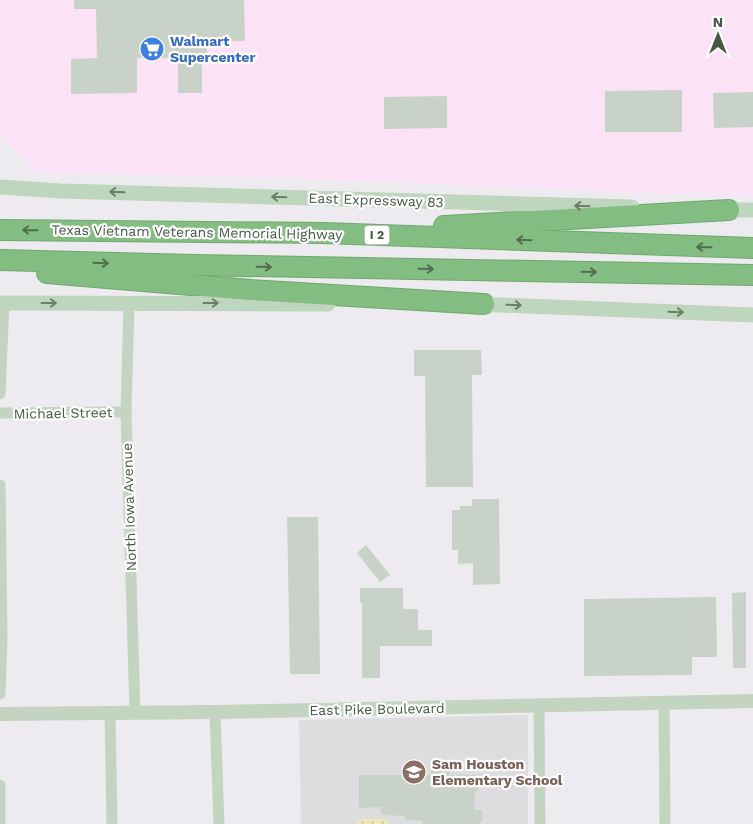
<svg xmlns="http://www.w3.org/2000/svg" width="753" height="824" font-family="'Work Sans',sans-serif">
<defs>
<pattern id="park-dots" width="8" height="8" patternUnits="userSpaceOnUse" patternTransform="scale(1.25)"><rect width="8" height="8" fill="#efe6b7"/><path d="M2 2h.1M6 6h.1" fill="none" stroke="#c3bd96" stroke-width="1.8" stroke-linecap="round"/></pattern>
</defs>
<rect width="100%" height="100%" fill="#edebef"/>
<polygon fill="#fce2f7" points="0,0 753,0 753,196 647,193 275,177 36,173 0,134"/>
<polygon fill="#dddde0" points="528,715 528,824 301,824 299,720"/>
<polygon fill="url(#park-dots)" points="364,818 387,819 390,824 357,824 357,822"/>
<g fill="#c9d2c9">
<polygon points="74,0 244,0 245,41 207,42 207,57 202,57 202,93 178,93 178,58 137,58 137,93 71,94 71,59 97,58 96,9 74,9"/>
<polygon points="682,90 682,132 605,132 605,91"/>
<polygon points="753,92 753,127 714,128 713,93"/>
<polygon points="447,96 447,128 384,129 384,97"/>
<polygon points="414,350 481,350 482,375 472,375 473,487 426,487 425,376 414,376"/>
<polygon points="472,499 499,499 500,584 473,585 473,563 458,564 458,550 452,550 452,510 460,510 460,506 472,506"/>
<polygon points="287,517 318,517 320,674 290,674"/>
<polygon points="366,545 390,575 380,582 357,553"/>
<polygon points="360,588 403,588 403,609 418,609 418,630 432,630 432,646 380,646 380,678 362,678 362,603 360,603"/>
<polygon points="746,592 746,668 733,668 732,593"/>
<polygon points="716,597 717,657 692,657 692,675 584,676 584,599"/>
<polygon points="431,771 449,771 449,775 478,775 478,789 475,793 474,810 482,810 482,822 479,822 479,824 422,824 423,821 405,820 405,816 381,815 381,807 359,808 359,775 431,775"/>
</g>
<g fill="none" stroke-linecap="round" stroke-linejoin="round">
<defs>
<g id="motorway">
<polyline points="444,226 729,210"/>
<polyline points="0,230 323,233 753,248"/>
<polyline points="0,260 193,265 753,275"/>
<polyline points="47,273 251,290 484,304"/>
</g>
</defs>
<use href="#motorway" stroke="#6ea86d" stroke-width="22"/>
<g stroke="#c3d4c1" stroke-width="11">
<polyline points="129,303 126,412 135,712"/>
<polyline points="0,394 4,303"/>
<polyline points="0,413 126,412"/>
<polyline points="0,485 2,637 0,694"/>
<polyline points="664,703 665,824"/>
<polyline points="539,706 540,824"/>
<polyline points="110,712 112,824"/>
<polyline points="215,712 219,824"/>
<polyline points="0,785 0,824"/>
</g>
<polyline stroke="#c3d4c1" stroke-width="14" points="0,714 215,712 753,701"/>
<g stroke="#bed6bd" stroke-width="15">
<polyline points="0,187 61,191 632,207"/>
<polyline points="720,210 753,210"/>
<polyline points="0,303 328,304"/>
<polyline points="474,304 753,315"/>
</g>
<use href="#motorway" stroke="#83bd81" stroke-width="20"/>
</g>
<defs><path id="oneway-shaft" d="M-6 0H5M1.5-3L5.5 0L1.5 3" fill="none" stroke-width="1.6" stroke-linecap="round" stroke-linejoin="round" transform="scale(1.25)"/></defs>
<g stroke="#697e68">
<use href="#oneway-shaft" transform="translate(117 192) rotate(-178)"/>
<use href="#oneway-shaft" transform="translate(279 197) rotate(-178)"/>
<use href="#oneway-shaft" transform="translate(582 206) rotate(-178)"/>
<use href="#oneway-shaft" transform="translate(49 303)"/>
<use href="#oneway-shaft" transform="translate(211 303)"/>
<use href="#oneway-shaft" transform="translate(514 305) rotate(2)"/>
<use href="#oneway-shaft" transform="translate(676 312) rotate(2)"/>
</g>
<g stroke="#516d50">
<use href="#oneway-shaft" transform="translate(30 230) rotate(-179)"/>
<use href="#oneway-shaft" transform="translate(524 240) rotate(-178)"/>
<use href="#oneway-shaft" transform="translate(704 247) rotate(-179)"/>
<use href="#oneway-shaft" transform="translate(101 263) rotate(2)"/>
<use href="#oneway-shaft" transform="translate(264 267) rotate(1)"/>
<use href="#oneway-shaft" transform="translate(426 269) rotate(1)"/>
<use href="#oneway-shaft" transform="translate(589 272) rotate(1)"/>
</g>
<defs>
<symbol id="supermarket-disc" viewBox="-11 -11 22 22"><circle r="9.5" fill="#3f7fe0" stroke="#fff"/><path d="M-6-5.5h2.5l.6 2H6L4.5 2H-2.5L-4.4-4H-6ZM-1.5 3.2a1.3 1.3 0 1 0 .1 0ZM3 3.2a1.3 1.3 0 1 0 .1 0Z" fill="#fff"/></symbol>
<symbol id="school-disc" viewBox="-11 -11 22 22"><circle r="9.5" fill="#8d6e63" stroke="#fff"/><path d="M0-5L7-2L0 1L-7-2ZM-4 1L0 2.5L4 1V4Q0 6-4 4Z" fill="#fff"/></symbol>
</defs>
<g fill-rule="evenodd">
<use href="#supermarket-disc" x="138" y="35" width="28" height="28"/>
<use href="#school-disc" x="400" y="758" width="28" height="28"/>
</g>
<g text-anchor="middle" stroke-width="4.5" stroke-linejoin="round" paint-order="stroke">
<rect fill="#fff" stroke="#7d8b7c" stroke-width="1" x="364.5" y="225.5" width="25" height="19" rx="4"/>
<g font-size="12" font-weight="bold" fill="#455944">
<text x="377" y="239">I 2</text>
</g>
<g font-size="14" font-weight="bold" fill="#366cbe" stroke="#fff" text-anchor="start">
<text x="170" y="46">Walmart<tspan x="170" dy="16">Supercenter</tspan></text>
</g>
<g font-size="14" fill="#455944" stroke="#fff">
<text transform="translate(376 200) rotate(2)" y="5">East Expressway 83</text>
<text transform="translate(197 232) rotate(1)" y="5">Texas Vietnam Veterans Memorial Highway</text>
<text transform="translate(63 413) rotate(-1)" y="5">Michael Street</text>
<text transform="translate(129 507) rotate(-92)" y="5">North Iowa Avenue</text>
<text transform="translate(377 709) rotate(-1)" y="5">East Pike Boulevard</text>
</g>
<g font-size="14" font-weight="bold" fill="#785e54" stroke="#fff" text-anchor="start">
<text x="432" y="769">Sam Houston<tspan x="432" dy="16">Elementary School</tspan></text>
</g>
</g>
<g transform="translate(718 35)" stroke="#ffffff" stroke-width="4" paint-order="stroke">
<path d="M0-4L9 19L0 12L-9 19Z" fill="#455944"/>
<text y="-8" font-size="14" font-weight="bold" text-anchor="middle" fill="#455944">N</text>
</g>
</svg>
